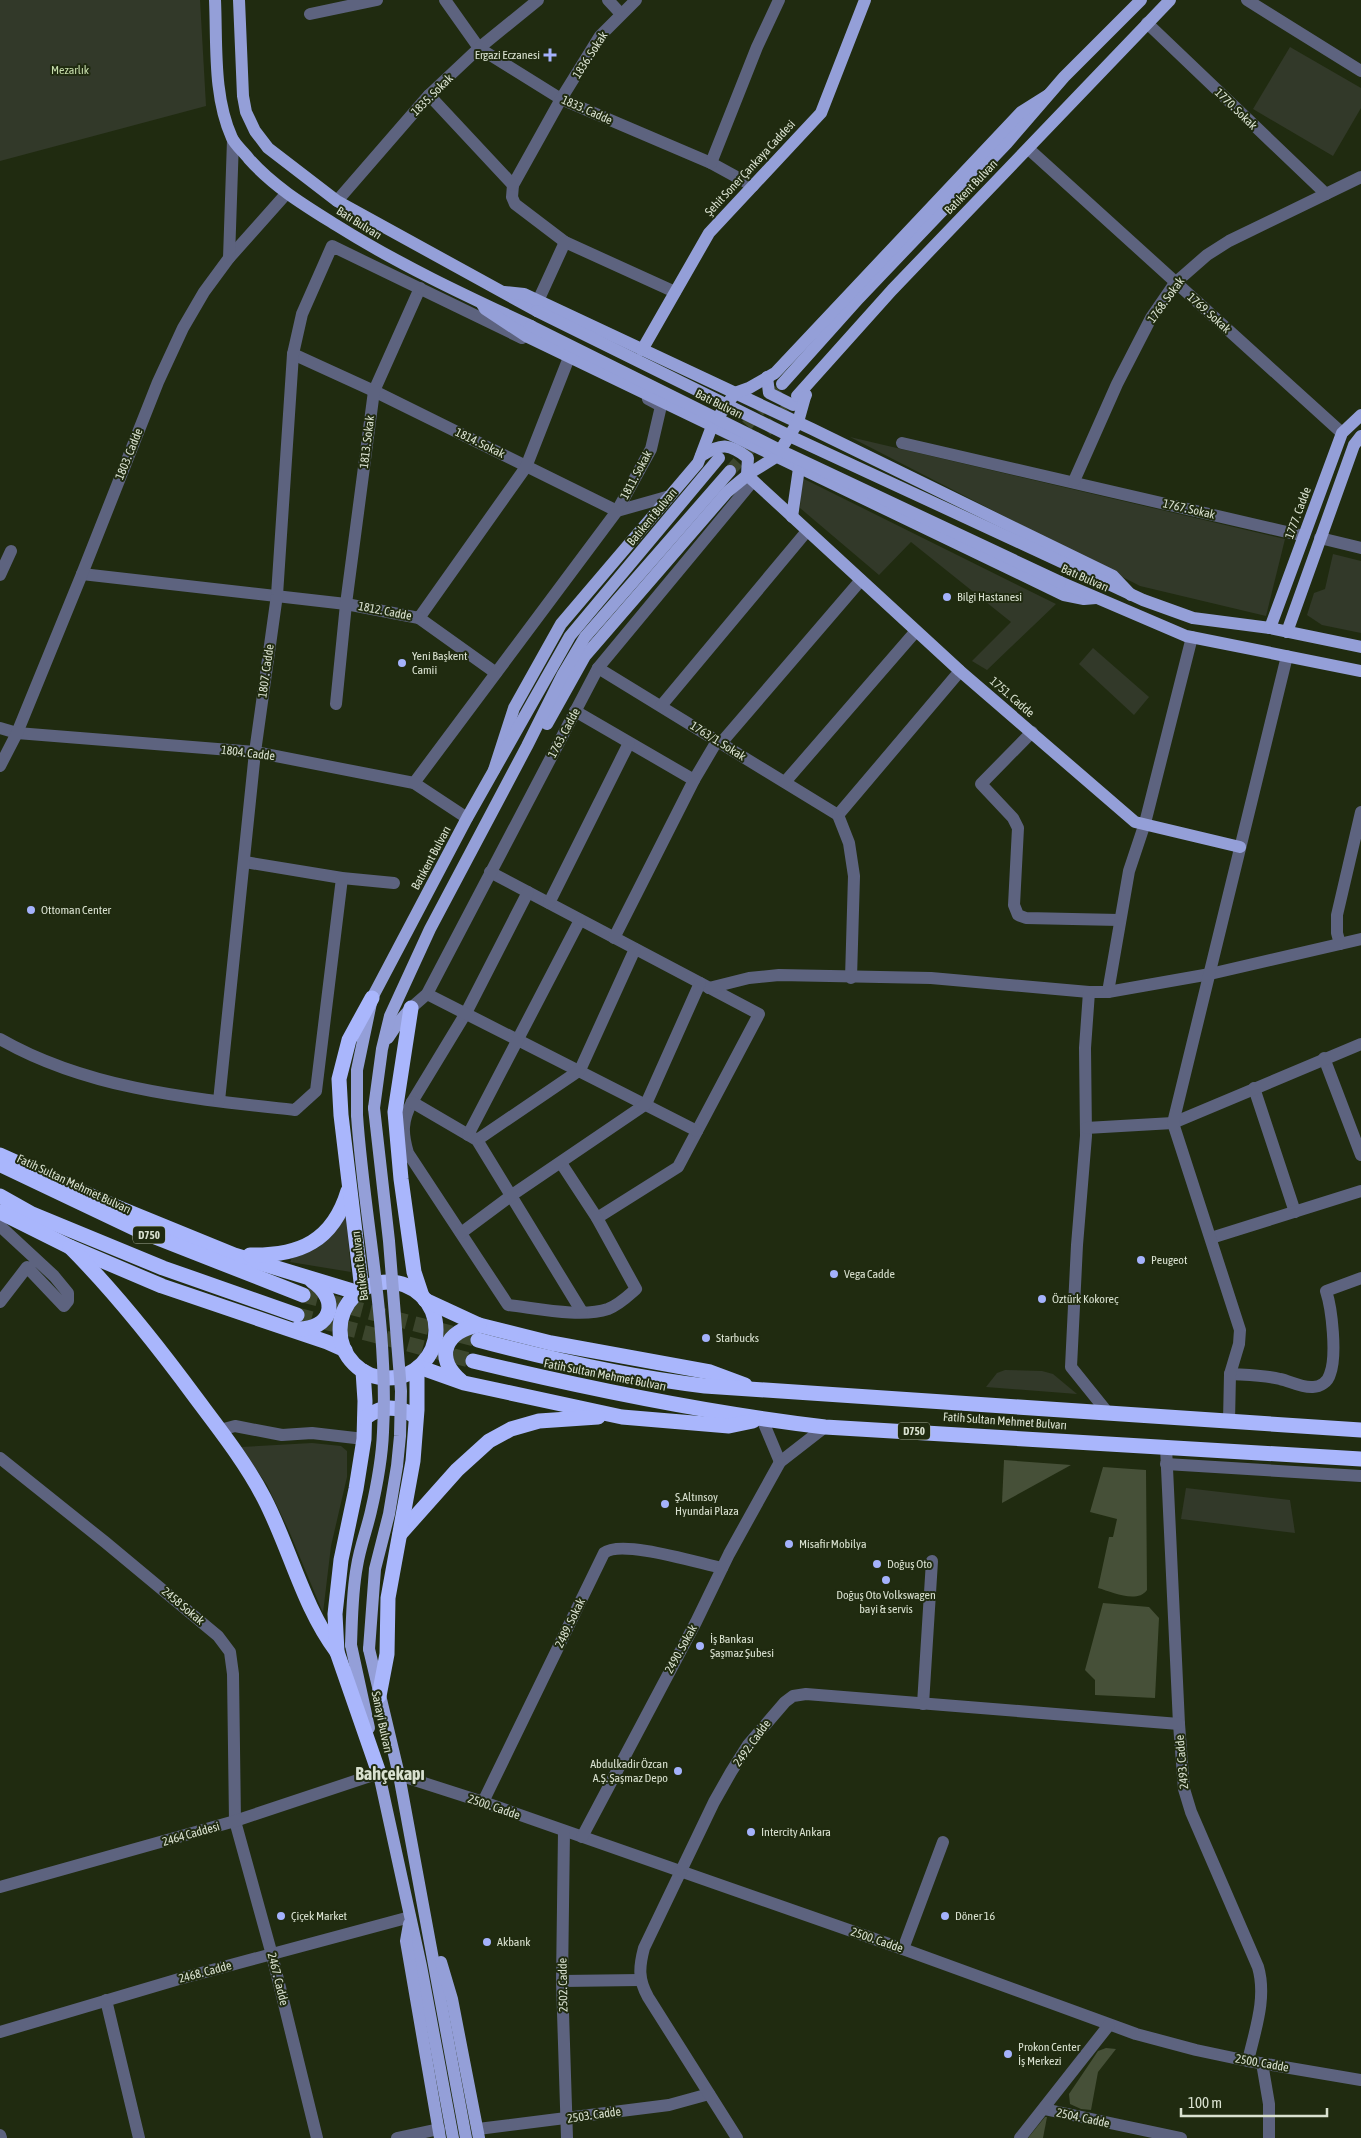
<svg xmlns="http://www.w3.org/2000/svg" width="1361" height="2138" font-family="'Asap Condensed',sans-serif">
<rect width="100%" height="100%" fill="#202b10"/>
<g fill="#323929">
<polygon points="0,0 200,0 206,106 0,161"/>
<polygon points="1290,47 1361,88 1361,108 1333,156 1253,109"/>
<polygon points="850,437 1285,539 1266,616 1140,586"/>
<polygon points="802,478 1056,604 987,670 972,661 1011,622 911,542 879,575 800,508"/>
<polygon points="1333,554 1361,561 1361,633 1322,625 1307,615 1314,593 1325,589"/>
<polygon points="1093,648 1149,697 1134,715 1079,664"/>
<path d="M346 1216 351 1272 290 1262 292 1258C320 1251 330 1240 346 1216Z"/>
<polygon points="1005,1370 1042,1371 1053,1374 1077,1394 986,1387 997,1373"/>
<polygon points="312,1443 341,1446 347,1451 347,1477 331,1546 323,1613 289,1531 267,1485 241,1447"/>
<polygon points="1186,1488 1290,1500 1295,1533 1181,1519"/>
</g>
<g fill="#465038">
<polygon points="1004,1460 1071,1465 1002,1503"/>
<path d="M1103 1467 1146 1470 1147 1590C1137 1604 1112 1592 1098 1588L1109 1537H1113L1117 1519 1090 1512Z"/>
<polygon points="1103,1603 1149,1607 1159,1618 1155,1698 1095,1695 1095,1680 1085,1670"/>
<polygon points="1106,2048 1116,2049 1098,2072 1091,2110 1081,2109 1070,2104 1069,2094 1098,2051"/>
<polygon points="1045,2117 1047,2117 1043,2138 1028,2138"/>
</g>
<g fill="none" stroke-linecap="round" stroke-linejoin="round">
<g stroke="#3c462d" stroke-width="12" stroke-dasharray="12 6" stroke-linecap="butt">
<polyline points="735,439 782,384"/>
<polyline points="730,471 787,408"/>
</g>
<g stroke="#3c462d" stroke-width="15" stroke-dasharray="15 8" stroke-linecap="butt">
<polyline points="303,1295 478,1340"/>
<polyline points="297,1315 473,1361"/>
</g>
<g stroke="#5d637f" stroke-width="12">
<polyline points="445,0 479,48 561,99 711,163 753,186"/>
<polyline points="608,0 621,14"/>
<polyline points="636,0 600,36 561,99 513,185 512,197 515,204 565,242 675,292"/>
<polyline points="1247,0 1361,71"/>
<polyline points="310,14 377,0"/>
<polyline points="1147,23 1326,194"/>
<polyline points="429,95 513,185"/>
<polyline points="1032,152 1342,433"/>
<polyline points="711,163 757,47 779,0"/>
<polyline points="337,201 429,95 479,48 538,0"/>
<polyline points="229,258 286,194"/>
<polyline points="538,301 565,242"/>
<polyline points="293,354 374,391 617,511 670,496"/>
<polyline points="902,443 1304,536"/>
<polyline points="1074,481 1117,384 1151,318 1175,283 1207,255 1229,241 1361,177"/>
<polyline points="1320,538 1361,548"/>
<polyline points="82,574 346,604 419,618 526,467 568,360"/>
<polyline points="0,575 11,551"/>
<polyline points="419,618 496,673"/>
<polyline points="598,668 838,815"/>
<polyline points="336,704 346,604 374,391 420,288"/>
<polyline points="661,706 807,531"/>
<polyline points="575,711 694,780"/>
<polyline points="0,728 17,733 255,752 414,783 467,818"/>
<polyline points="1032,732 981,784 1013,818 1018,828 1014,905 1018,915 1026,918 1119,920"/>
<polyline points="721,743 861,580"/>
<polyline points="0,766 17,733 82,574 158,382 183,328 204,292 229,258 233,140"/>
<polyline points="785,782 916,631"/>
<polyline points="414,783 617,511 651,449 661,406 648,399"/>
<polyline points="838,815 960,671"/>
<polyline points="838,815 849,843 854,876 851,978"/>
<polyline points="245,862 342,878 394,883"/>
<polyline points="490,872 759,1014 678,1167 597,1218"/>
<path d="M528 892 466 1013 412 1102C402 1121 402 1133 408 1153L508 1305C536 1308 581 1318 608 1309 619 1305 628 1296 636 1289L597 1218 561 1163"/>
<polyline points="549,903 629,743"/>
<polyline points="614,938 694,780 717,741"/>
<polyline points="1340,944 1337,933 1337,915 1361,812"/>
<polyline points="709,988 749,978 779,975 931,978 1089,992 1108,992 1210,974 1361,939"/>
<polyline points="1089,992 1085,1048 1086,1136 1077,1245 1071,1367 1108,1413"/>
<polyline points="1108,992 1129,871 1145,823 1192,637"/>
<polyline points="427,994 697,1131"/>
<polyline points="411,1008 427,994 598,668 753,481"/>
<path d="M0 1039C89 1090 195 1099 295 1110L316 1091 342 878"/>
<polyline points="1324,1058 1361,1155"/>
<polyline points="1254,1088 1295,1212"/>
<polyline points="219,1101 255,752 277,595 293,354 302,314 332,246 522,338"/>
<polyline points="412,1102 477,1140 582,1312"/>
<polyline points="1086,1128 1173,1123 1361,1044"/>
<polyline points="468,1135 580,920"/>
<polyline points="477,1140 580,1070 635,949"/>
<polyline points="0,1226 54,1276 68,1293 68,1301 64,1306 27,1267 0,1302"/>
<polyline points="461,1233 512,1195 646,1104 700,983"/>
<polyline points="1211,1238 1361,1191"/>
<path d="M1230 1374C1246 1375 1264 1375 1280 1379 1290 1381 1301 1388 1313 1387 1320 1387 1328 1382 1330 1374 1337 1356 1332 1309 1326 1291L1361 1278"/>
<polyline points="762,1419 780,1462"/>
<polyline points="1229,1421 1230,1374 1239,1344 1240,1330 1173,1123 1287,656"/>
<polyline points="220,1430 235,1426 282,1435 312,1433 364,1439"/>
<path d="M1166 1447 1179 1724 1184 1789 1191 1812 1258 1967C1267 1998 1255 2030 1248 2061"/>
<polyline points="0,1458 105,1542 218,1636 230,1652 233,1674 235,1821 272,1955 317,2138"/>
<polyline points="1166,1464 1361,1476"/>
<polyline points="923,1704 932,1561"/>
<polyline points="399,1775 483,1802 903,1949 1136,2034 1196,2050 1248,2061 1361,2080"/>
<path d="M483 1802 604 1553C621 1539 698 1563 722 1568"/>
<polyline points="564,1831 562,1981 567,2138"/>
<polyline points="582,1837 696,1622 729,1554 780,1462 825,1427"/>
<polyline points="0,1887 235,1821 379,1773"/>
<polyline points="903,1949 943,1842"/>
<polyline points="562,1981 640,1980"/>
<polyline points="106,2000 139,2138"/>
<polyline points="0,2032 179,1979 410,1917"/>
<polyline points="1262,2063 1269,2104 1269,2138"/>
<polyline points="1044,2109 1181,2138"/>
<polyline points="478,2129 669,2105 709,2094"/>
<polyline points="0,2135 1,2138"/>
<polyline points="397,2138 439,2129"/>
<path d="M737 2138 648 1997C638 1979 639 1967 644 1948L714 1802 731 1772 748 1745 785 1702 793 1696 806 1694 1179 1724"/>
<polyline points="1020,2138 1109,2025"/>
</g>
<g stroke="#949fd8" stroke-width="12">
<path d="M215 0C217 45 213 96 232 138 236 146 244 152 249 159 274 187 304 205 336 225 398 264 464 295 531 326"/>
<polyline points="239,0 243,96 246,112 255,131 268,148 337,201 537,311"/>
<polyline points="504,292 524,294 812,429 1113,576 1131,595"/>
<polyline points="482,304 485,309 526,336 1064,595 1084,599 1096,598"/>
<polyline points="642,350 709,233 821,113 865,0"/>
<polyline points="767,377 769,393 793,405 806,395"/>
<polyline points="782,384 859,298 1007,143 1064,77 1141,0"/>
<polyline points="797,396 892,290 1170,0"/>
<path d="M701 456C721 443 729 443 748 458L747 475 960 671 1135 822 1240 847"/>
<polyline points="792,517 799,468"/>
<polyline points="1068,565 1143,600 1193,618 1270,628 1361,647"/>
<polyline points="1060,582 1186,636 1361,671"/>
<polyline points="1270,628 1342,433 1361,415"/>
<polyline points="1287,632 1354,445 1361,436"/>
<polyline points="547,724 585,656 727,492 750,473 776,457 798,422 805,397"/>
<polyline points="494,770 514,708 561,624 698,463 712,426 735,393 749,388 775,373 1021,112 1048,95"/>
<polyline points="388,1038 398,1023 411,1008"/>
<polyline points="374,1108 382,1049 390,1016 430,929 527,746 563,674 585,637 730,471"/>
<polyline points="357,1115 357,1070 372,998 467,818 570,636 719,458"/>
<polyline points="351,1645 369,1728"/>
<polyline points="369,1649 399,1775 466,2138"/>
<polyline points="377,1765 421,1966 453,2138"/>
<polyline points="409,1924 406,1941 440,2138"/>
<polyline points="441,1962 452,1999 479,2138"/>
</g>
<g stroke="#a9b6fc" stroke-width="15">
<polyline points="411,1008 395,1112 401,1179 414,1272 422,1296"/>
<polyline points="0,1155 114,1206 234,1255 359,1293"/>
<polyline points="1,1165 140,1231 303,1295"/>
<polyline points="0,1196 32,1214 163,1268 297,1315"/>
<polyline points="0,1212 70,1247 162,1286 327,1342 345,1350"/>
<path d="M70 1247C117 1294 157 1345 196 1398 220 1430 246 1463 264 1498 290 1548 303 1607 337 1652"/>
<path d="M250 1255C300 1256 333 1241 348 1191"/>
<circle cx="388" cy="1330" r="48"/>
<polyline points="362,1290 341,1115 339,1079 349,1040 372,998"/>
<polyline points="425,1300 479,1325 551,1343 710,1372 745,1385"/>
<path d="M297 1329C331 1330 341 1300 312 1281"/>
<path d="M478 1340C553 1360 628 1377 705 1386L1361 1430"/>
<path d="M473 1361C589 1389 706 1413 825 1427L1361 1459"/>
<polyline points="419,1367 464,1383 622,1417 729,1426 753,1421"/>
<polyline points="363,1371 365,1401 364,1439 356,1489 341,1560 335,1614 337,1652 379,1773"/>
<path d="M461 1381C433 1357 446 1330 479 1325"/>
<path d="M365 1418C380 1406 396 1405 413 1415"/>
<polyline points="400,1534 457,1470 489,1441 511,1429 539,1421 598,1417"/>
<polyline points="379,1696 387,1654 388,1598 413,1461 417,1410 417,1369"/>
</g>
<g stroke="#949fd8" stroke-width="12">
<polyline points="537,311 796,439 1068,565"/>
<polyline points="531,326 788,454 1060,582"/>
<path d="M351 1645C352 1619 352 1592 357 1566 360 1547 367 1529 371 1511 377 1485 382 1458 383 1432 389 1326 364 1220 357 1115"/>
<polyline points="369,1649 375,1569 389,1514 397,1466 400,1436 401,1391 389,1241 374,1108"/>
</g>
</g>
<g fill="#a4b2fc" stroke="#202b10" stroke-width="2">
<path d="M547.5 47.5h5v5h5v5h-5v5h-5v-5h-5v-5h5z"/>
<circle cx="947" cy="597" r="5"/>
<circle cx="402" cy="663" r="5"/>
<circle cx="31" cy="910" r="5"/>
<circle cx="1141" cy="1260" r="5"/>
<circle cx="834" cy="1274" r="5"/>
<circle cx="1042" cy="1299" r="5"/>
<circle cx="706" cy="1338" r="5"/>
<circle cx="665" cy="1504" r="5"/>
<circle cx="789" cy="1544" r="5"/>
<circle cx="877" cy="1564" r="5"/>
<circle cx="886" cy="1580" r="5"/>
<circle cx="700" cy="1646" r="5"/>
<circle cx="678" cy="1771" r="5"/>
<circle cx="751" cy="1832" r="5"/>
<circle cx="281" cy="1916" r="5"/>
<circle cx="945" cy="1916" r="5"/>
<circle cx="487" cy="1942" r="5"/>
<circle cx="1008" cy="2054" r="5"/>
</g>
<g text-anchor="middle" stroke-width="4" stroke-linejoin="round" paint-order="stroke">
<g fill="#202b10" stroke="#a2aa96" stroke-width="1">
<rect x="133" y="1226.5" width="32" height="17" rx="4"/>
<rect x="898" y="1422.5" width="32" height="17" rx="4"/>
</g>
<g font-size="11" font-weight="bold" fill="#d9e1d0">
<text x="149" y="1239">D750</text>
<text x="914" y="1435">D750</text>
</g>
<g font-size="12" fill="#d9e1d0" stroke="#202b10" text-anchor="start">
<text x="540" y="59" text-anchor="end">Ergazi Eczanesi</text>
<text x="957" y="601">Bilgi Hastanesi</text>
<text x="412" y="660">Yeni Başkent<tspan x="412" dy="14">Camii</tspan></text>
<text x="41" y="914">Ottoman Center</text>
<text x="1151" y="1264">Peugeot</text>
<text x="844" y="1278">Vega Cadde</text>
<text x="1052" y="1303">Öztürk Kokoreç</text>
<text x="716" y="1342">Starbucks</text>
<text x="675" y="1501">Ş.Altınsoy<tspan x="675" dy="14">Hyundai Plaza</tspan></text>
<text x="799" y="1548">Misafir Mobilya</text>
<text x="887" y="1568">Doğuş Oto</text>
<text x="886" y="1599" text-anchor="middle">Doğuş Oto Volkswagen<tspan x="886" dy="14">bayi &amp; servis</tspan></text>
<text x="710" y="1643">İş Bankası<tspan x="710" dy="14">Şaşmaz Şubesi</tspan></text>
<text x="668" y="1768" text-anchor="end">Abdulkadir Özcan<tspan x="668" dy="14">A.Ş. Şaşmaz Depo</tspan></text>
<text x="761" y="1836">Intercity Ankara</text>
<text x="291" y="1920">Çiçek Market</text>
<text x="955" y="1920">Döner 16</text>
<text x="497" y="1946">Akbank</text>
<text x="1018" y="2051">Prokon Center<tspan x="1018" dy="14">İş Merkezi</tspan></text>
</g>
<g font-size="12" fill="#d9e1d0" stroke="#202b10">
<text transform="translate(590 55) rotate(-57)" y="4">1836. Sokak</text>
<text transform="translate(432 95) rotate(-45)" y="4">1835. Sokak</text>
<text transform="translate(1236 109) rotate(44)" y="4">1770. Sokak</text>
<text transform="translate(587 110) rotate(24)" y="4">1833. Cadde</text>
<text transform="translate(750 168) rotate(-47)" y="4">Şehit Soner Çankaya Caddesi</text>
<text transform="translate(971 187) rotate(-46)" y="4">Batıkent Bulvarı</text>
<text transform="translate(359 223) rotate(32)" y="4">Batı Bulvarı</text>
<text transform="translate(1166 300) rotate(-54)" y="4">1768. Sokak</text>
<text transform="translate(1209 313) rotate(42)" y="4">1769. Sokak</text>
<text transform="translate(719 404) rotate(26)" y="4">Batı Bulvarı</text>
<text transform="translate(367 442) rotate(-83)" y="4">1813. Sokak</text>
<text transform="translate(480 443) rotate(26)" y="4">1814. Sokak</text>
<text transform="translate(129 454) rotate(-68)" y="4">1803. Cadde</text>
<text transform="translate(636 475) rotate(-62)" y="4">1811. Sokak</text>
<text transform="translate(1189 509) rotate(13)" y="4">1767. Sokak</text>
<text transform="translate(1298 513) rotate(-70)" y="4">1777. Cadde</text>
<text transform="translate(652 517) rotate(-50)" y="4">Batıkent Bulvarı</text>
<text transform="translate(1085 578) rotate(24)" y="4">Batı Bulvarı</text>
<text transform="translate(385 611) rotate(11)" y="4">1812. Cadde</text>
<text transform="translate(266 671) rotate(-82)" y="4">1807. Cadde</text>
<text transform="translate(1012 697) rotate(41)" y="4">1751. Cadde</text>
<text transform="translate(564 733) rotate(-62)" y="4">1763. Cadde</text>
<text transform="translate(718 741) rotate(32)" y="4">1763/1. Sokak</text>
<text transform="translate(248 753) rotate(7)" y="4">1804. Cadde</text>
<text transform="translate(431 858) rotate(-62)" y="4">Batıkent Bulvarı</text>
<text transform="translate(74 1184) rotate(25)" y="4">Fatih Sultan Mehmet Bulvarı</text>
<text transform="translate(360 1266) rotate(-97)" y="4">Batıkent Bulvarı</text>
<text transform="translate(605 1375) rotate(11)" y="4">Fatih Sultan Mehmet Bulvarı</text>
<text transform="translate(1005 1421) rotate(4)" y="4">Fatih Sultan Mehmet Bulvarı</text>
<text transform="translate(183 1606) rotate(40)" y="4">2458 Sokak</text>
<text transform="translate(570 1623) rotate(-64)" y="4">2489. Sokak</text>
<text transform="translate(681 1649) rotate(-61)" y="4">2490. Sokak</text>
<text transform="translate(382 1722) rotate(78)" y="4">Sanayi Bulvarı</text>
<text transform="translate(752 1743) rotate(-54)" y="4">2492. Cadde</text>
<text transform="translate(1182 1762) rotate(-95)" y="4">2493. Cadde</text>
<text transform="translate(494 1807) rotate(19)" y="4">2500. Cadde</text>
<text transform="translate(191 1834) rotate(-16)" y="4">2464 Caddesi</text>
<text transform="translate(877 1940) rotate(19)" y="4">2500. Cadde</text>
<text transform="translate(205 1972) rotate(-15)" y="4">2468. Cadde</text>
<text transform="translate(278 1979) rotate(76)" y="4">2467. Cadde</text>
<text transform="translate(563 1985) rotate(-91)" y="4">2502. Cadde</text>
<text transform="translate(1262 2063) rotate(10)" y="4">2500. Cadde</text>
<text transform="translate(594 2115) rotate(-8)" y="4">2503. Cadde</text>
<text transform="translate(1083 2118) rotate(12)" y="4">2504. Cadde</text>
</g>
<g font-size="12" fill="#c6dcaa" stroke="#202b10">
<text x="70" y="74">Mezarlık</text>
</g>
<g font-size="18" font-weight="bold" fill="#d9e1d0" stroke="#202b10">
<text x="390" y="1780">Bahçekapı</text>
</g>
</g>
<path d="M1181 2108v8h146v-8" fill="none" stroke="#d9e1d0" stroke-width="2.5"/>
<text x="1188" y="2108" font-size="15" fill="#d9e1d0" stroke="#202b10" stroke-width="4" paint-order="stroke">100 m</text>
</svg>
